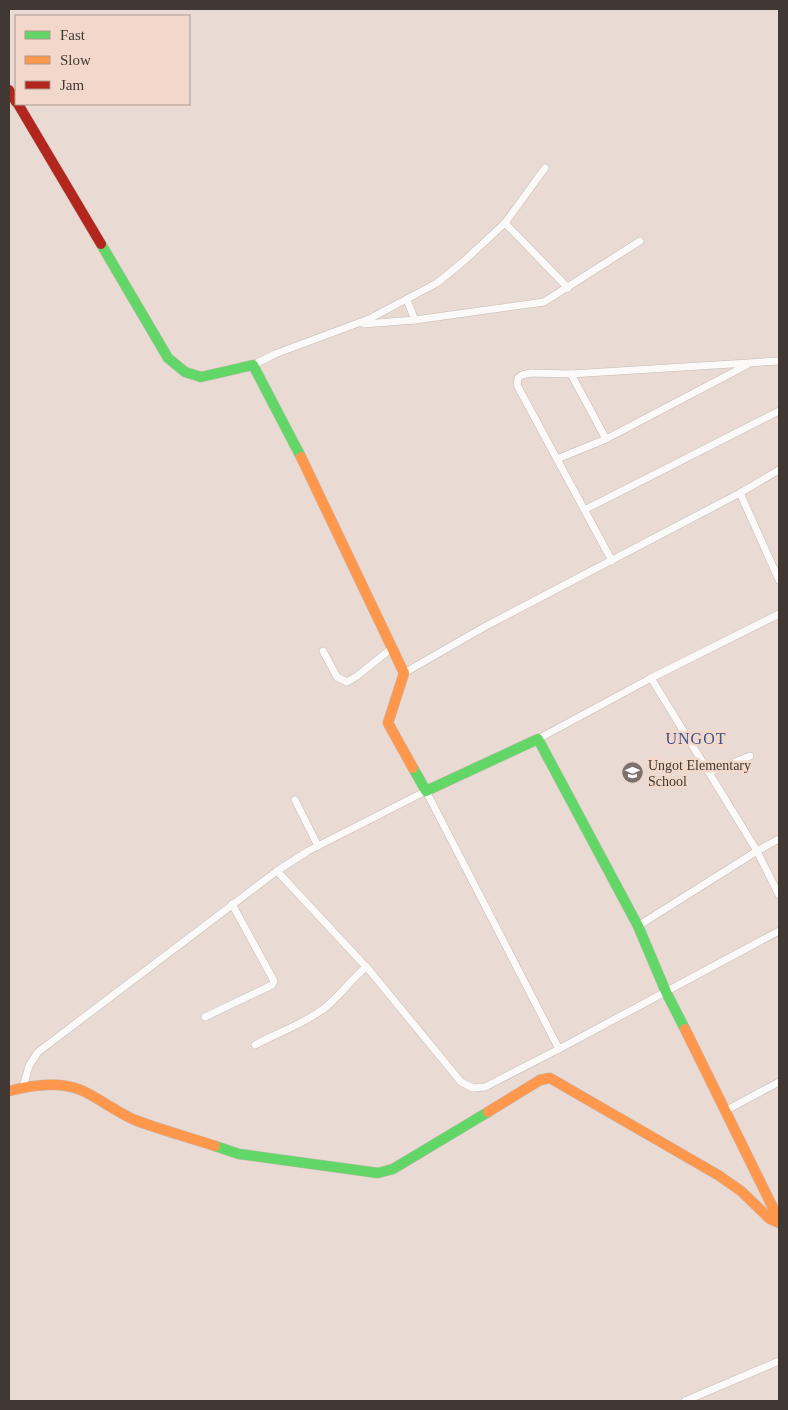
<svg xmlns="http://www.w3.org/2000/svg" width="788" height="1410" font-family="Georgia,serif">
<rect width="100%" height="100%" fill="#e9dbd3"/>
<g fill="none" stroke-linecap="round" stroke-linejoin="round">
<defs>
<g id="street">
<polyline points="505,223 568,288"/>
<polyline points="407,300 415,320"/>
<polyline points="364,324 415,320 544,302 640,241"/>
<polyline points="253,365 275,354 369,319 437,283 464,261 505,223 545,168"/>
<polyline points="571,374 606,439"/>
<polyline points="557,459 606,439 747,365"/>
<polyline points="740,493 779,580"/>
<polyline points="586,509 779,411"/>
<polyline points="612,561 517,385 518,378 522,375 531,373 571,374 779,361"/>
<polyline points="323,651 337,677 347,682 357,676 392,648"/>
<polyline points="404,673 486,626 740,493 779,470"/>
<polyline points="651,678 757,851 779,895"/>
<polyline points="538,739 651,678 779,614"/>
<polyline points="710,772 750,756"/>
<polyline points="295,800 318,846"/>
<polyline points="277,871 370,971 461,1082 473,1088 485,1087 559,1049 779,931"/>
<polyline points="638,926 757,851 779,839"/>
<polyline points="205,1017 272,985 274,981 232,904"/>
<path d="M255 1045C277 1033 308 1022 327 1006 341 994 352 979 366 967"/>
<polyline points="23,1087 29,1066 38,1052 277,871 308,851 426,791 559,1049"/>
<polyline points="725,1111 779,1082"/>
<polyline points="685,1401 779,1361"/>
</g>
<g id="fast">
<polyline points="101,244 168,358 185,372 201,377 253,365 301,457"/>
<polyline points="413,768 426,791 538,739 638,926 666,992 685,1029"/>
<polyline points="215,1146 239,1154 378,1173 393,1169 488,1112"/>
</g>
<g id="slow">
<polyline points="301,457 404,673 388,723 413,768"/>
<polyline points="685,1029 779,1220"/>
<path d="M9 1091C31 1085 59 1081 81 1090 99 1098 116 1112 135 1120 161 1130 188 1137 215 1146"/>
<polyline points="488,1112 540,1080 550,1078 718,1175 741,1191 770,1219 779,1223"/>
</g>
<g id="jam">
<polyline points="9,90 16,102"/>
<polyline points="18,104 101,244"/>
</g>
</defs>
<use href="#street" stroke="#c5bab4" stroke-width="8"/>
<use href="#fast" stroke="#c5bab4" stroke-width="11"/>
<use href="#slow" stroke="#c5bab4" stroke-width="11"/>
<use href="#jam" stroke="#c5bab4" stroke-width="11"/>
<use href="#street" stroke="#fcfaf8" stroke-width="7"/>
<use href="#fast" stroke="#63d668" stroke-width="10"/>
<use href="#slow" stroke="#ff974d" stroke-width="10"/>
<use href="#jam" stroke="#b3261e" stroke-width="10"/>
</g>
<defs>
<symbol id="school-disc" viewBox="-11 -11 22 22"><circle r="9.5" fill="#7c716b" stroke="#f2d8ca"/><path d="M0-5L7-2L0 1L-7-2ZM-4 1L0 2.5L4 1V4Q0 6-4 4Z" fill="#fff"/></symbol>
</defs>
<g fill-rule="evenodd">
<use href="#school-disc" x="620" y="760" width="25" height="25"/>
</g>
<g text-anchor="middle" stroke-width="5" stroke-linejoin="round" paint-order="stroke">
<g font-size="14" fill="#423833" stroke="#f2d8ca" text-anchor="start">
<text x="648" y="770">Ungot Elementary<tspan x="648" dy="16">School</tspan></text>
</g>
<g font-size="16" letter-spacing="1" fill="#3b528c" stroke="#f2d8ca">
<text x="696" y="744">UNGOT</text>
</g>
</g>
<rect width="788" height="1410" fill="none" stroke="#423833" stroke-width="20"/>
<rect x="15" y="15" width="175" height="90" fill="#f2d8ca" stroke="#ac988e"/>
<rect x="25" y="31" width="25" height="8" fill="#63d668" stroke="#ac988e"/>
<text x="60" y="40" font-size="15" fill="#423833">Fast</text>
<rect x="25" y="56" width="25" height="8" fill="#ff974d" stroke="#ac988e"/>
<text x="60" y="65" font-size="15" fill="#423833">Slow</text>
<rect x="25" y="81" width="25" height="8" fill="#b3261e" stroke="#ac988e"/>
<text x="60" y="90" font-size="15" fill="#423833">Jam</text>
</svg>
